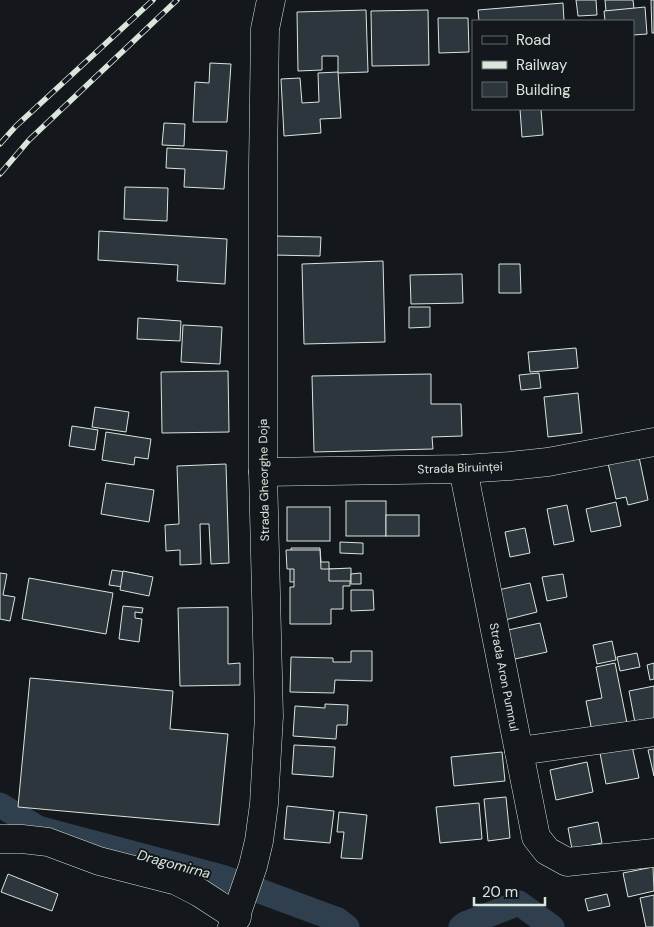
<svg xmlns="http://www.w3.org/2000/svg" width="654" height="927" font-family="'DM Sans',sans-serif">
<rect width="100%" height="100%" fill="#14181c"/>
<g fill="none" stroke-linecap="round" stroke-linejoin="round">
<g stroke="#2f3f4d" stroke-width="25">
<polyline points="0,805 38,828 222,877 338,920 347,927"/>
<polyline points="461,927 465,924 519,903 552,927"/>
</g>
</g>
<g fill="#2c363c" stroke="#d8e6dc">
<polygon points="576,0 596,0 597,15 578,16"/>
<polygon points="605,0 633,0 634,9 606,11"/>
<polygon points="651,0 654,0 654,33 652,33"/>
<polygon points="563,3 564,21 479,21 478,10"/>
<polygon points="645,7 647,34 633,35 633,21 605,21 604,11"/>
<polygon points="366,10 368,72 338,73 338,56 322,56 322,70 298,71 297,12"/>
<polygon points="428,10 429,65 372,66 371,11"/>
<polygon points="438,18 468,18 469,52 439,53"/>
<polygon points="210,63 231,64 227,122 193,122 195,82 209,83"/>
<polygon points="338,72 341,118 320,119 321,133 284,136 281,79 300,78 302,103 319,102 318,73"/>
<polygon points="520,109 541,109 543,135 522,137"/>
<polygon points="164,123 185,124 184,146 162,145"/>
<polygon points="167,148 227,151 224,189 184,187 185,169 166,168"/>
<polygon points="125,187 168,188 167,221 124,219"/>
<polygon points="99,231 227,239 225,284 177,281 178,265 98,260"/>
<polygon points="273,236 321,237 320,256 273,255"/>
<polygon points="383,261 385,342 304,344 302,264"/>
<polygon points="499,264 520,264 521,293 499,293"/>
<polygon points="462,274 463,303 411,304 410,275"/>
<polygon points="409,307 430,307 430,327 409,328"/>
<polygon points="138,318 181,321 180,341 137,339"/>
<polygon points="183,325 222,327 220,364 181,362"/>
<polygon points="576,348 578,368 530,372 528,352"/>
<polygon points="228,371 229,432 162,433 161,372"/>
<polygon points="539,373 541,388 521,390 519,375"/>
<polygon points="431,374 431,404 461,404 462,436 432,437 433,449 314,452 312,376"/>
<polygon points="578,393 582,433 548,437 544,397"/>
<polygon points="95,407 129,412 126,432 92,427"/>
<polygon points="72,426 98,430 95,450 69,446"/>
<polygon points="106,432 151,439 148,459 135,457 134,465 102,460"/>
<polygon points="639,457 648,500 628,505 626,497 616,499 608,463"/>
<polygon points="226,464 229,563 211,564 209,524 200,524 201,564 180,565 180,550 166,551 165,525 179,524 177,466"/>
<polygon points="106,483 154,490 149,522 101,514"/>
<rect x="346" y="501" width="40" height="35"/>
<polygon points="616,502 621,526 591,532 586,509"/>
<polygon points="567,505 574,541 554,545 547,509"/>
<rect x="287" y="507" width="43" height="34"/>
<rect x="386" y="515" width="33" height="21"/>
<polygon points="525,528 530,553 510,557 505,532"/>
<polygon points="340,542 363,543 363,554 340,553"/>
<polygon points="291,548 320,548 321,562 329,562 329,581 290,582 290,563 292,563"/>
<polygon points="286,550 320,550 321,569 350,569 350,586 343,586 343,609 331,609 331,624 290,624 290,587 294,587 294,569 287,569"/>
<polygon points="351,568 351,581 329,581 329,569"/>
<polygon points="112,570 139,574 138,589 109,585"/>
<polygon points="123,571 153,577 149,596 120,590"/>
<polygon points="0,573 7,574 3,595 15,597 10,621 0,619"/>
<polygon points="361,573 361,584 351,584 351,574"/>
<polygon points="563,574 567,597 547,601 542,577"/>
<polygon points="29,578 113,593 106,634 22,619"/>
<polygon points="530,583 537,612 505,620 498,590"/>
<polygon points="351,590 373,590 374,610 351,611"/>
<polygon points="123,606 143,608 142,613 135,612 135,618 142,619 139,642 119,639"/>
<polygon points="228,607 228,664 240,663 240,685 180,686 178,608"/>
<polygon points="540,623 547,652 515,659 508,630"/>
<polygon points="612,641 616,660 597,664 593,645"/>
<polygon points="351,651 372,651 372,681 335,680 334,693 290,692 291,657 333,658 333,662 351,662"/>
<polygon points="637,653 640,667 620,671 617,657"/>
<polygon points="615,663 627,723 592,731 586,701 602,698 596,667"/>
<polygon points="654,663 654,679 650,680 647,665"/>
<polygon points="30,678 173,691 170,729 228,734 219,825 18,807"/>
<polygon points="654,686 654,719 635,723 629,691"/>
<polygon points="325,704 348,705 347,725 337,725 336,739 293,736 295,706 325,708"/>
<polygon points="294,745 335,747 333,777 292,774"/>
<polygon points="632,746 639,778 606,784 600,753"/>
<polygon points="654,749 654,776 648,750"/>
<polygon points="502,752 505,781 454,786 451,757"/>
<polygon points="587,762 593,792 556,800 550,770"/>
<polygon points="506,797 510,838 488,841 484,799"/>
<polygon points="479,803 482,839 440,843 436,807"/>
<polygon points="287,806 334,811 330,843 284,839"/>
<polygon points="339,812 367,815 362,859 341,858 344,832 337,832"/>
<polygon points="598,822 602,843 572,849 568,828"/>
<polygon points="653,867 654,891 628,897 623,873"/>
<polygon points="8,874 58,894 52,911 1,892"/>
<polygon points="607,894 610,906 588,911 585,899"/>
<polygon points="654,895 654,927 646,927 640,898"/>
</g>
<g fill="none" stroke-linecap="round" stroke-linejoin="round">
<defs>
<g id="minor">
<polyline points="463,469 536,837 547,851 567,862 654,853"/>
<polyline points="263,472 463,469 510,466 548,462 654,442"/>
<polyline points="519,751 654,732"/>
<polyline points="0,839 22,839 48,842 99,861 177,881 200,893 237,917"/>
</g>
<polyline id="major" points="232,927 253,866 259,841 264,804 269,716 263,472 263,166 265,29 271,0"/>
</defs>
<use href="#minor" stroke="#d8e6dc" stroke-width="29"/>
<use href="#major" stroke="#d8e6dc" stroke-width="29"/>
<use href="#minor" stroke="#14181c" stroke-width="28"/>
<use href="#major" stroke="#14181c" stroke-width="28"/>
<defs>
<g id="rail">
<polyline points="0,144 16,126 153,0"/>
<polyline points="0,174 29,140 177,0"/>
</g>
</defs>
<use href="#rail" stroke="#d8e6dc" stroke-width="5.5"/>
<use href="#rail" stroke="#14181c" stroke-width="4" stroke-dasharray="11" stroke-linecap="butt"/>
</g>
<g text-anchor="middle" stroke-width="4" stroke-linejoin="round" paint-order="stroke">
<g font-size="12" fill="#d8e6dc" stroke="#14181c">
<text transform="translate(460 468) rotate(-2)" y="4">Strada Biruinței</text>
<text transform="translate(264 480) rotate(-91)" y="4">Strada Gheorghe Doja</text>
<text transform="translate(504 677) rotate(79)" y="4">Strada Aron Pumnul</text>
</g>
<g font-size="14" font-style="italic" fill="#d8e6dc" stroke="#14181c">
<text transform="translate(174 864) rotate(15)" y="5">Dragomirna</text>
</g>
</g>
<rect x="472" y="20" width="162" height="90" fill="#14181c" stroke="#626a69"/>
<rect x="482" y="36" width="25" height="8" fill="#14181c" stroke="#626a69"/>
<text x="516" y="45" font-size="15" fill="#d8e6dc">Road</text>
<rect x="482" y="61" width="25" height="8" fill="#d8e6dc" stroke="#626a69"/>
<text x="516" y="70" font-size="15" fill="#d8e6dc">Railway</text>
<rect x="482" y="82" width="25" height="15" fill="#2c363c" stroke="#626a69"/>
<text x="516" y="95" font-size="15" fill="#d8e6dc">Building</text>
<path d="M474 897v8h71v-8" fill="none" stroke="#d8e6dc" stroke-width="2.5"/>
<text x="482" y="897" font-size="15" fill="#d8e6dc" stroke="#14181c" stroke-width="4" paint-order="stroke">20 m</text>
</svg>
